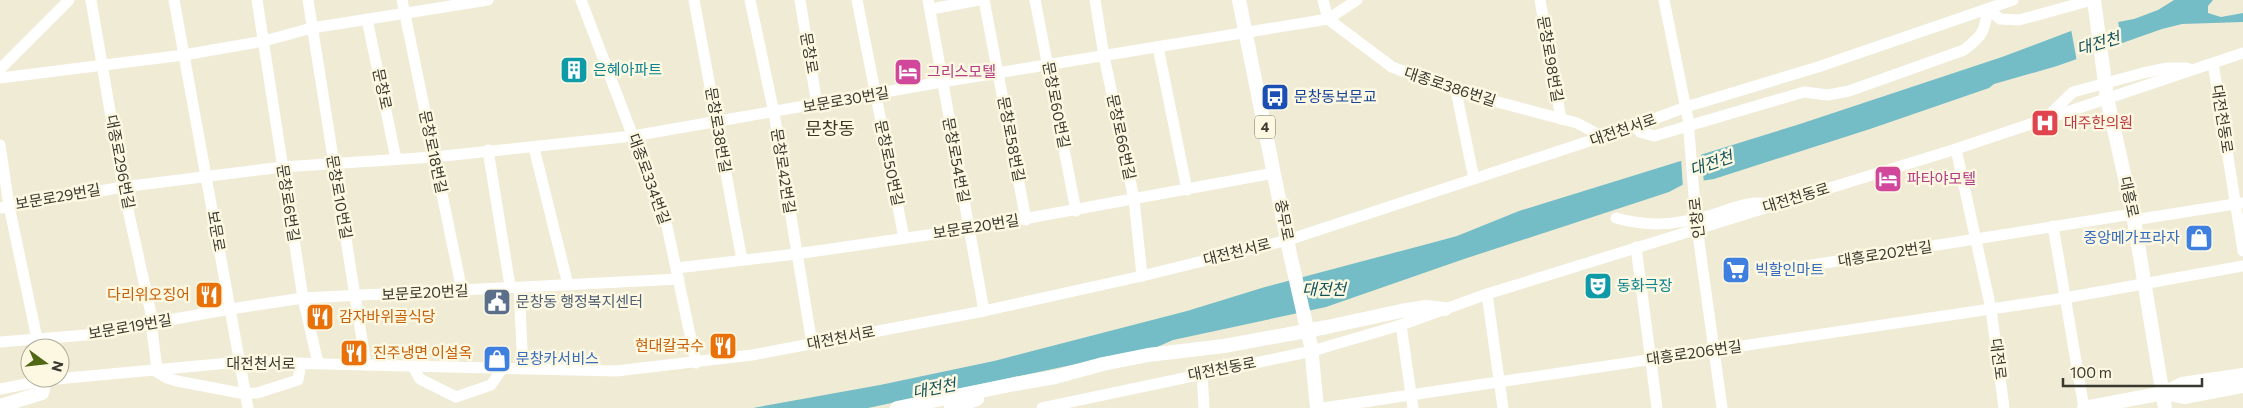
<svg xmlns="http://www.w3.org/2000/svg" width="2243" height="408" font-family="Commissioner,'Noto Sans KR',sans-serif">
<rect width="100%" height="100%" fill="#efebd5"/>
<polygon fill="#74bdc7" points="2174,0 2213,0 2208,6 2208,13 2221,17 2243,13 2243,22 2182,24 2162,29 2057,66 1994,84 1989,88 1870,129 1714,179 1686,183 1669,192 1464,259 1326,307 1173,340 1157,347 868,408 753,408 880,385 994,361 1187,311 1265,287 1435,242 1457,236 1519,211 1800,124 2002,57 2071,31 2134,19 2158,10"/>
<g fill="#efebd5">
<polygon points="2118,20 2121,45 2077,62 2071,29"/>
<polygon points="1701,152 1704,183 1683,188 1681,158"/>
</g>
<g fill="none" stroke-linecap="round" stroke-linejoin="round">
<g stroke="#fff" stroke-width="11">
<polyline points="91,0 123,187 153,323"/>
<polyline points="174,0 248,408"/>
<polyline points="257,0 303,298 318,363"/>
<polyline points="308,0 366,365"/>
<polyline points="402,0 462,291"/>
<polyline points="581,0 667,226 696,363"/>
<polyline points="694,0 742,260"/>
<polyline points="750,0 774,113 812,344"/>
<polyline points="800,0 817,105"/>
<polyline points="857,0 904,238"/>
<polyline points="928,0 984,311"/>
<polyline points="984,0 1026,220"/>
<polyline points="1035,0 1076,211"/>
<polyline points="1095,0 1104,56 1134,199 1142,276"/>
<polyline points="1323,0 1328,19 1392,67 1456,91 1577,123 1603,137"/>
<polyline points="1540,0 1561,119"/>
<polyline points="1664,0 1688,119 1696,220 1722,408"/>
<polyline points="931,9 979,0"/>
<polyline points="367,19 396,159"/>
<polyline points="1158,47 1187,190"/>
<polyline points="2213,63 2243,251"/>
<polyline points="0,69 69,0"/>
<polyline points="0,78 184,55 264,41 312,28 488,0"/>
<polyline points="1456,91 1474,179"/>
<polyline points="2048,116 2073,92 2143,73 2167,68 2187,68"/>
<path d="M1635 126 1640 132 1654 136 1804 92 1828 95 1849 91 1964 50C1983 35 1984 33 1988 9L2000 19 2019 20 2092 0"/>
<polyline points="0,145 9,206 39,348"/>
<polyline points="534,148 568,285"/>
<polyline points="1956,149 1991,309 2004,408"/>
<polyline points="488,150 510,286"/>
<polyline points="0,208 123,187 282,167 434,157 633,136 942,82 1328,19 1357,0"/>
<path d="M1616 218C1648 227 1671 225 1704 217 1725 212 1750 198 1771 205"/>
<polyline points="2134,220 2241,203"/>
<polyline points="2053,226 2084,408"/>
<polyline points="1636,247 1657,408"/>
<polyline points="677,268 796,254 969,229 1274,173"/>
<polyline points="1793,268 2133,214"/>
<polyline points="519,288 523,369"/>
<polyline points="1487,294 1503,408"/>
<polyline points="151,323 157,369"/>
<polyline points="1401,325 1413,408"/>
<polyline points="0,342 86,335 230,309 303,298 679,279"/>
<polyline points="413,367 420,379 456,397 491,385 502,369"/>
<polyline points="154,370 167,378 177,381 240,393 257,393 298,380 301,363"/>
<polyline points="1202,373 1204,408"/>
<polyline points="0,389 46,380 240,362 616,371 752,355 984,311 1142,276 1288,240 1635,126 1686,107 1818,67 2013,0"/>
<polyline points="1042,408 1312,351 1401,325 1487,294 1956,149 2243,53"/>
<polyline points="1323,408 2065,298 2243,266"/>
</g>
<g stroke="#fff" stroke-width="14">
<polyline points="1239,0 1290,254 1311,346 1317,408"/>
<polyline points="2094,0 2107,98 2133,214 2165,408"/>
<polyline points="2164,393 2184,397 2243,386"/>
<polyline points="0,406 42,393 45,380"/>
<polyline points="897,408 1015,384 1055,377 1103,364 1148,355 1224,346 1327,327 1401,311 1426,307 1445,309"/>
<polyline points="951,408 977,399"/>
<polyline points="2084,408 2164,393 2182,384 2243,375"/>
</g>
</g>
<defs>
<symbol id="building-square" viewBox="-11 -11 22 22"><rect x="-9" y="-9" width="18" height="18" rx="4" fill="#0f9aa8" stroke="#fdf8e2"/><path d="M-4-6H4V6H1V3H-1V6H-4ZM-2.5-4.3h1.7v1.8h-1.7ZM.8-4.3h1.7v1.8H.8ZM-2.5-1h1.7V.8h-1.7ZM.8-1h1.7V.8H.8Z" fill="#fff"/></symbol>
<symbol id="hotel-square" viewBox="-11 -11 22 22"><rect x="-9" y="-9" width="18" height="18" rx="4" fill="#d1479c" stroke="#fdf8e2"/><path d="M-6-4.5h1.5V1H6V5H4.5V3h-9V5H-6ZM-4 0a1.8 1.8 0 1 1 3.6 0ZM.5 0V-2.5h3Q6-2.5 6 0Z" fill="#fff"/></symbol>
<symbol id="bus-square" viewBox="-11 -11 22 22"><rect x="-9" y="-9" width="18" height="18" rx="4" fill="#1a4fb4" stroke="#fdf8e2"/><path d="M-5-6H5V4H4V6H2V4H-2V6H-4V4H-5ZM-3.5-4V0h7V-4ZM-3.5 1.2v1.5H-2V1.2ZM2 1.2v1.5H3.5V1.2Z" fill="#fff"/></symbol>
<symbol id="hospital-square" viewBox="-11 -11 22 22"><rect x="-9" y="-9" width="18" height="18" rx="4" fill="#e0444e" stroke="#fdf8e2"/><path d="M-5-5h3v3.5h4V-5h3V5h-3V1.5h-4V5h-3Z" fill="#fff"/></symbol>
<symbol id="shop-square" viewBox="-11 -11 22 22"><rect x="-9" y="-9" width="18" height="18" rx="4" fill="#3f7fe0" stroke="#fdf8e2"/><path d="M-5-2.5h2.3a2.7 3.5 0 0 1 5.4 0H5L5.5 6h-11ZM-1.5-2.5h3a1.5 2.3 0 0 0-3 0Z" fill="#fff"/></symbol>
<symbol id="supermarket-square" viewBox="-11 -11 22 22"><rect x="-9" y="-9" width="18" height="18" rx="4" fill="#3f7fe0" stroke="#fdf8e2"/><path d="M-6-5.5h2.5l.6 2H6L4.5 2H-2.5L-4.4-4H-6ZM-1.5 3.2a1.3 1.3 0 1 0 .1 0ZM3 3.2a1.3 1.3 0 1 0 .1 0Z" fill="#fff"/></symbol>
<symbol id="theatre-square" viewBox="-11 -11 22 22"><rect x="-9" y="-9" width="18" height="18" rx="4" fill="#0f9aa8" stroke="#fdf8e2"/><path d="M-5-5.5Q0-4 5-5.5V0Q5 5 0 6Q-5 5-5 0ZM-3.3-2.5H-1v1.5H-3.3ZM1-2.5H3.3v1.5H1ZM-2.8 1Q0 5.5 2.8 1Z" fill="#fff"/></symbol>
<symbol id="restaurant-square" viewBox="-11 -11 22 22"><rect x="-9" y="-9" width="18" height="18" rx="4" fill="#e8710a" stroke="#fdf8e2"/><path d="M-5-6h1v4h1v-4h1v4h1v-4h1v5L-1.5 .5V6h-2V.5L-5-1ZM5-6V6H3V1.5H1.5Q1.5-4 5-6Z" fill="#fff"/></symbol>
<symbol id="civic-square" viewBox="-11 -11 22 22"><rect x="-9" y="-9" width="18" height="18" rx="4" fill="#5c6f8a" stroke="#fdf8e2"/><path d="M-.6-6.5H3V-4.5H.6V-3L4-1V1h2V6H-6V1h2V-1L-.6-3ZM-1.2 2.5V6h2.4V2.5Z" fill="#fff"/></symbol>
</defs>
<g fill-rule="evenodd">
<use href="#building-square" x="558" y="54" width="32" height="32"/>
<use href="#hotel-square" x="892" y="56" width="32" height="32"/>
<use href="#bus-square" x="1259" y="81" width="32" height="32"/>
<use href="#hospital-square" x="2029" y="107" width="32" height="32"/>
<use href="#hotel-square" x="1872" y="163" width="32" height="32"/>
<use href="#shop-square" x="2183" y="222" width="32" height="32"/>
<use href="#supermarket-square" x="1720" y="254" width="32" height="32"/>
<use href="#theatre-square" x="1582" y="270" width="32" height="32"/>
<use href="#restaurant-square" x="193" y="279" width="32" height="32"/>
<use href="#civic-square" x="481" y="286" width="32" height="32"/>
<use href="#restaurant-square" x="304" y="301" width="32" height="32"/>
<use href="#restaurant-square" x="707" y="330" width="32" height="32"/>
<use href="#restaurant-square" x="338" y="337" width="32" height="32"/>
<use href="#shop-square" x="481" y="343" width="32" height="32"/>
</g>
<g text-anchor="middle" stroke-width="5" stroke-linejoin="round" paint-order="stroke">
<rect fill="#fdf8e2" stroke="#747265" stroke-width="1" x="1255" y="115.5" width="20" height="23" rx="4"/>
<g font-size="14" font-weight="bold" fill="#3a3930">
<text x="1265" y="132">4</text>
</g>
<g font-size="15" fill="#3a3930" stroke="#fdf8e2">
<text transform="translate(809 53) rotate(80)" y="5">문창로</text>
<text transform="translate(1550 59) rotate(80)" y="5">문창로98번길</text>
<text transform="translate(1450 87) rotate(18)" y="5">대종로386번길</text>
<text transform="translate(382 89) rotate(78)" y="5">문창로</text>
<text transform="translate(846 100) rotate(-10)" y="5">보문로30번길</text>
<text transform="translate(1056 105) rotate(79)" y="5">문창로60번길</text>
<text transform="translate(2222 119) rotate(81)" y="5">대전천동로</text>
<text transform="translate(718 130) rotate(80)" y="5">문창로38번길</text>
<text transform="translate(1623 130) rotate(-19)" y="5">대전천서로</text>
<text transform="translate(1121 137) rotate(78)" y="5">문창로66번길</text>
<text transform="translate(1011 139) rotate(79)" y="5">문창로58번길</text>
<text transform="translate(433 152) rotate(78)" y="5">문창로18번길</text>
<text transform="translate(956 160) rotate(79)" y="5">문창로54번길</text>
<text transform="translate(120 162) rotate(79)" y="5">대종로296번길</text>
<text transform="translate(889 163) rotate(78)" y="5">문창로50번길</text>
<text transform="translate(783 171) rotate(81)" y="5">문창로42번길</text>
<text transform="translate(649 179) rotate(70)" y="5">대종로334번길</text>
<text transform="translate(58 197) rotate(-10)" y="5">보문로29번길</text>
<text transform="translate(339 197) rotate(80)" y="5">문창로10번길</text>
<text transform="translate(2129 197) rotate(78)" y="5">대흥로</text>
<text transform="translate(1796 198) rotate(-17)" y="5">대전천동로</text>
<text transform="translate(288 203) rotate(81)" y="5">문창로6번길</text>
<text transform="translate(1697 218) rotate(-96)" y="5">인창로</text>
<text transform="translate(1284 220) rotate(79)" y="5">충무로</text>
<text transform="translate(976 227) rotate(-9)" y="5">보문로20번길</text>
<text transform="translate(216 231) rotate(80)" y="5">보문로</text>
<text transform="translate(1237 252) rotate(-14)" y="5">대전천서로</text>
<text transform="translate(1885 254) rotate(-9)" y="5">대흥로202번길</text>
<text transform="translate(425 293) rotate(-3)" y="5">보문로20번길</text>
<text transform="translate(130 327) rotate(-10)" y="5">보문로19번길</text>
<text transform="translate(841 338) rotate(-11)" y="5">대전천서로</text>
<text transform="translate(1694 353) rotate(-8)" y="5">대흥로206번길</text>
<text transform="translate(1998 359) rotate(83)" y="5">대전로</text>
<text x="261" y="369">대전천서로</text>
<text transform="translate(1222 369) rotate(-11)" y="5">대전천동로</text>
</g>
<g font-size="15" fill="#0d838f" stroke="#fdf8e2" text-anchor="start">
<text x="593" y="75">은혜아파트</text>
<text x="1617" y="291">동화극장</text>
</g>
<g font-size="15" fill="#b23c85" stroke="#fdf8e2" text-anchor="start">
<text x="927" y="77">그리스모텔</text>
<text x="1907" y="184">파타야모텔</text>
</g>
<g font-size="15" fill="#164399" stroke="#fdf8e2" text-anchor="start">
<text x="1294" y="102">문창동보문교</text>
</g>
<g font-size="15" fill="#be3a42" stroke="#fdf8e2" text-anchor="start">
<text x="2064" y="128">대주한의원</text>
</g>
<g font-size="15" fill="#366cbe" stroke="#fdf8e2" text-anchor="start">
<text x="2180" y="243" text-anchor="end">중앙메가프라자</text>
<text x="1755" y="275">빅할인마트</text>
<text x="516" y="364">문창카서비스</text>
</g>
<g font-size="15" fill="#c56008" stroke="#fdf8e2" text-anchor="end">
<text x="190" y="300">다리위오징어</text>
<text x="339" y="322" text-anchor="start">감자바위골식당</text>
<text x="704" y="351">현대칼국수</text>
<text x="373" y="358" text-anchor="start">진주냉면 이설옥</text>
</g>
<g font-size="15" fill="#4e5e75" stroke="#fdf8e2" text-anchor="start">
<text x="516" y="307">문창동 행정복지센터</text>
</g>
<g font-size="16" font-style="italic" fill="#13535b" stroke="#fdf8e2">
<text transform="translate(2098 43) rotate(-16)" y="6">대전천</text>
<text transform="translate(1711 163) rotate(-19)" y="6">대전천</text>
<text x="1324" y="295">대전천</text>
<text transform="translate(934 388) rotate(-11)" y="6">대전천</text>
</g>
<g font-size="18" fill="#3a3725" stroke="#fdf8e2">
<text x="830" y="135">문창동</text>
</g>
</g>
<g transform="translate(45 363) rotate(105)"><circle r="24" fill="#fdf8e2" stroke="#afac9b"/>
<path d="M0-4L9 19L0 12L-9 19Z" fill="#506715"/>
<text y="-8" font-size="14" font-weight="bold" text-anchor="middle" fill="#3a3930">N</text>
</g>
<path d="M2063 378v8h139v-8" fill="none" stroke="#3a3930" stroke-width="2.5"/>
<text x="2070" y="378" font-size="15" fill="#3a3930" stroke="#fdf8e2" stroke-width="4" paint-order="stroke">100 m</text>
</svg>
